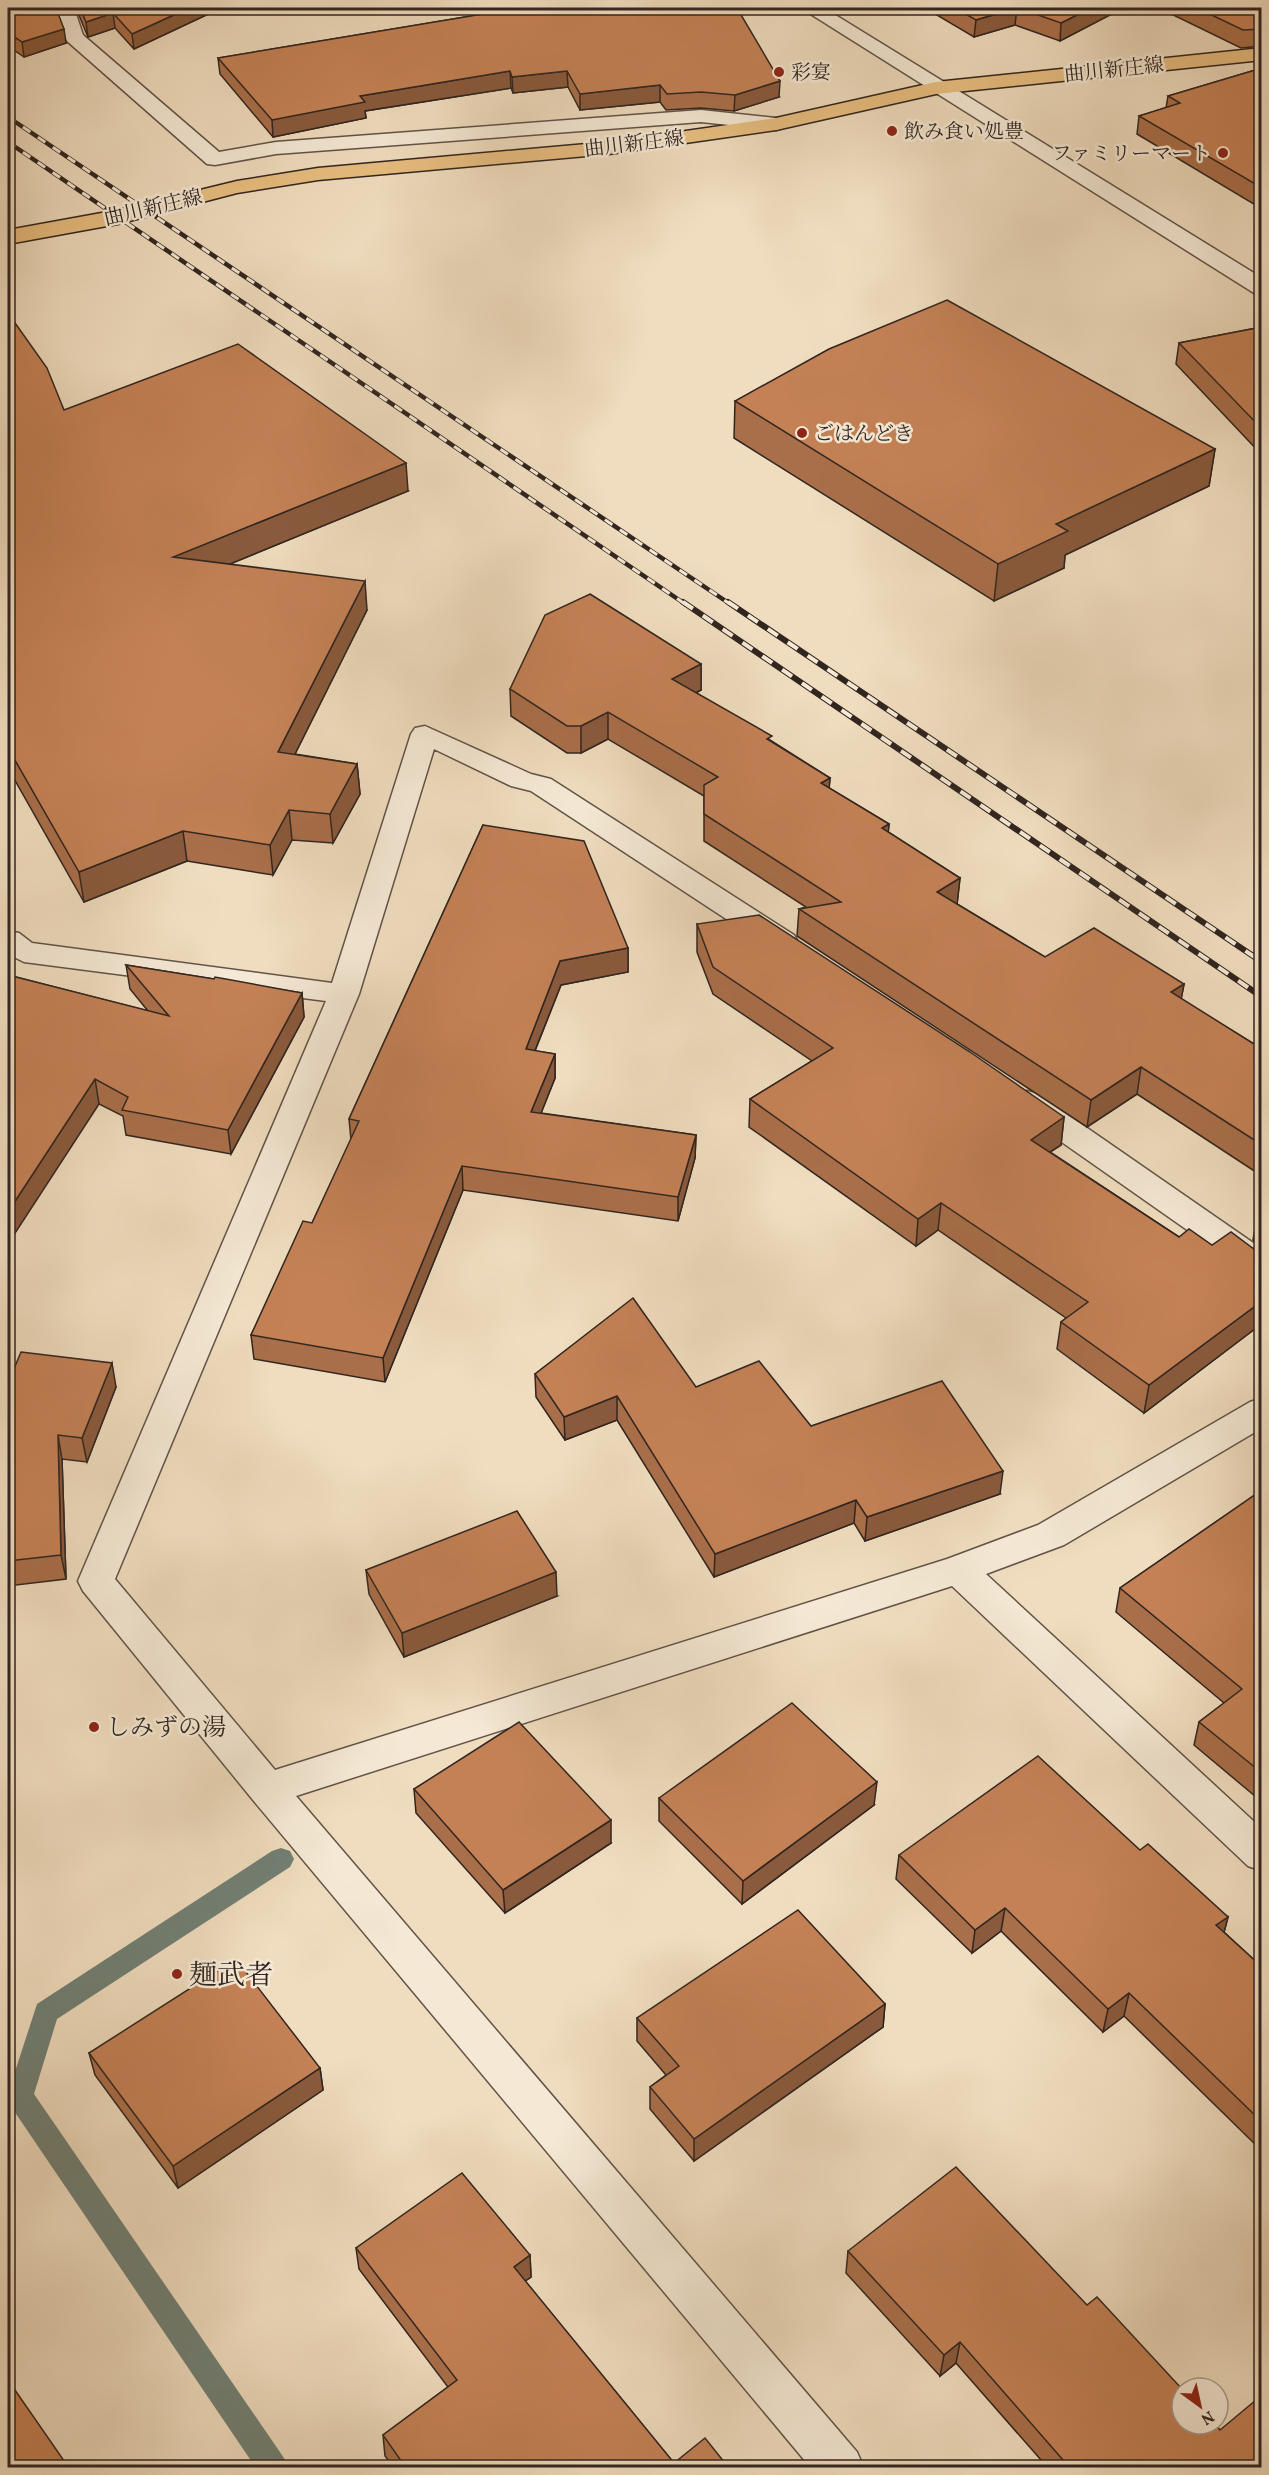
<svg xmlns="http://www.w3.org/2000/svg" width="1269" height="2475" font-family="Vollkorn,'Noto Serif JP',serif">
<rect width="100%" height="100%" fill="#f0ddbf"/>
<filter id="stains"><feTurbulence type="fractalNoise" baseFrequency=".00333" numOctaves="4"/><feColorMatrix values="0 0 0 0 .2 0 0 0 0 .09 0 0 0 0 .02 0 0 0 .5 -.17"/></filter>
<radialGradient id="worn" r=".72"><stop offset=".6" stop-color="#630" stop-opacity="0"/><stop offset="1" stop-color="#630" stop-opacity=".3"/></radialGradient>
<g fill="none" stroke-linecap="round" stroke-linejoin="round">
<polygon fill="#718075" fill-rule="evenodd" points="281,1848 290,1851 294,1859 290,1867 57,2019 34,2094 284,2458 289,2468 256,2468 10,2105 8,2093 37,2004 272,1851"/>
<defs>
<g id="minor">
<polygon points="54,8 74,8 83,35 219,152 276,142 701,110 776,118 783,120 786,124 783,128 776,130 701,122 276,154 215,165 207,164 67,41"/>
<polygon points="801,8 824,8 1262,278 1262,295 1254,293"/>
<polygon points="425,726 531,774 551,779 794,935 798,942 794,949 783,952 772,949 531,791 511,786 434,749 359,994 115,1579 275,1770 947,1559 1038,1525 1250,1402 1262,1398 1262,1428 1064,1545 986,1574 1262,1829 1262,1871 1248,1866 952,1586 296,1796 857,2452 864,2468 811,2468 253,1800 83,1591 78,1581 326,1001 24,962 8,954 8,931 19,933 32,943 332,983 411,734 415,728"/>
<polygon points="1027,1091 1038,1094 1262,1249 1262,1278 1250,1274 1016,1110 1011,1102 1016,1094"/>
</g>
<polygon id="major" points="1262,48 1262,60 936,94 776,130 609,154 318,180 237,193 118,224 8,244 8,230 118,210 237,181 318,168 609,142 776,118 936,82"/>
</defs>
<use href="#minor" stroke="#615348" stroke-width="3"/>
<use href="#major" stroke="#312520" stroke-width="3"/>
<use href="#minor" fill="#f5e9d5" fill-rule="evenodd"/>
<use href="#major" fill="#e8be80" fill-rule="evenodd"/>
<defs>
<g id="rail-far1">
<polyline points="8,117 730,604"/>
<polyline points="8,142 685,604"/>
</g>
<g id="rail">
<polyline points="683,602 1262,997"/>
<polyline points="728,602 1262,962"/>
</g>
</defs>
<use href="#rail-far1" stroke="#312520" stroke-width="4.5"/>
<use href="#rail" stroke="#312520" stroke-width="6"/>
<use href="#rail-far1" stroke="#f5e9d5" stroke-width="3" stroke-dasharray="9" stroke-linecap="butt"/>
<use href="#rail" stroke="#f5e9d5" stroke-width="4" stroke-dasharray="12" stroke-linecap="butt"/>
</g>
<g fill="#a96f4a" stroke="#312520" stroke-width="1.5">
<polygon points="8,8 66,43 24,57 8,46"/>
<polygon points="76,8 221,8 134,49 115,28 88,37"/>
<polygon points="519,8 779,97 734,111 701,108 666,110 660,102 580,110 568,87 513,93 511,88 365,111 366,118 273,137 220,74 218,58"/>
<polygon points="925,8 1123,8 1060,41 1015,25 974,37"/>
<polygon points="1159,8 1262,8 1262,46 1241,48"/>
<polygon points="1262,68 1262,209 1137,134 1139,116 1166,108 1168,96"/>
<polygon points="8,313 64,410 408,491 230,564 367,610 295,754 357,764 360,794 333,843 292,840 273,875 187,861 84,902 8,768"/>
<polygon points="1262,327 1262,455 1176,364 1179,343"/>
<polygon points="735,401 1215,449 1209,486 1065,555 1064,568 994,601 734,438"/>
<polygon points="701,664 701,690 696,693 830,778 829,788 889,824 888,832 960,878 957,904 1045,957 1184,984 1181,999 1262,1049 1262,1176 1137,1094 1087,1127 797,936 799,909 806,907 704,841 704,796 608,739 581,753 567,753 511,716 510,689"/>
<polygon points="483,825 628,948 628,972 561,985 535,1051 555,1054 555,1078 541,1113 696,1135 695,1158 678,1221 463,1190 385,1382 254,1359 251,1335 312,1223 351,1140 349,1119"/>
<polygon points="697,924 1064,1117 1061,1145 1050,1152 1179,1237 1212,1245 1254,1249 1262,1250 1262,1325 1260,1325 1144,1413 1057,1349 1061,1322 1066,1318 938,1230 916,1246 749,1127 750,1099 812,1061 713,994 697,952"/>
<polygon points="126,965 302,993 304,1017 231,1154 126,1135 123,1116 99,1104 8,975 148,1011 130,989"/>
<polygon points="1262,1210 1262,1247 1253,1240 1258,1213"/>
<polygon points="535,1374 696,1387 811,1426 1000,1494 865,1541 854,1523 714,1577 617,1420 565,1440 536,1397"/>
<polygon points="8,1383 116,1387 87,1462 62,1459 66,1579 8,1586"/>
<polygon points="1262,1490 1262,1802 1194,1745 1199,1722 1224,1703 1116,1612 1120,1588"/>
<polygon points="366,1570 557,1596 404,1657 369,1594"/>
<polygon points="414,1789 611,1843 505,1913 416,1813"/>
<polygon points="659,1798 874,1805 742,1904 659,1821"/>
<polygon points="1140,1850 1228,1917 1224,1932 1262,1967 1262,2151 1124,2016 1103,2032 1001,1931 972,1953 896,1879 899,1855"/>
<polygon points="885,2004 883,2027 694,2161 650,2109 650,2087 666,2075 637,2041 637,2018"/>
<polygon points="89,2053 320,2068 323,2090 178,2188 95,2075"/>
<polygon points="356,2248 530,2255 531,2277 525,2281 674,2463 729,2468 394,2468 385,2456 383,2435 448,2387 359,2269"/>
<polygon points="848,2251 1087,2305 1220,2430 1262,2468 1048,2468 956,2363 940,2376 846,2273"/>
</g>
<g fill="#895a3c" stroke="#312520" stroke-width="1.5">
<polygon points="189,8 221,8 134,49 132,34"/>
<polygon points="1017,8 1015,25 974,37 976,20"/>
<polygon points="1091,8 1123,8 1060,41 1061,23"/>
<polygon points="113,13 115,28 88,37 86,22"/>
<polygon points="64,29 66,43 24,57 22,42"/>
<polygon points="510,71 511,88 365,111 366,118 273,137 272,120 360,96"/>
<polygon points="567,71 568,87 513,93 512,77"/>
<polygon points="780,81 779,97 734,111 735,95"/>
<polygon points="660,85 660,102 580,110 580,94"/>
<polygon points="1215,449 1209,486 1065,555 1064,568 994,601 998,564 1056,524"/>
<polygon points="406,463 408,491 176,586 173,557"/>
<polygon points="365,581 367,610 281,782 278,752"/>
<polygon points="701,664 701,690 672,705 672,679"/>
<polygon points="608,712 608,739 581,753 581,726"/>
<polygon points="357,764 360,794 333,843 330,814"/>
<polygon points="830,778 828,804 821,783"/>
<polygon points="289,810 292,840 273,875 270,845"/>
<polygon points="889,824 887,851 882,828"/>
<polygon points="183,831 187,861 84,902 79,872"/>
<polygon points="960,878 957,905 937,892"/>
<polygon points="628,948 628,972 561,985 526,1073 526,1049 560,961"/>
<polygon points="1184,984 1179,1011 1171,992"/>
<polygon points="302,993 304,1017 231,1154 228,1130"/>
<polygon points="555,1054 555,1078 532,1136 531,1112"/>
<polygon points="1141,1067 1137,1094 1087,1127 1091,1100"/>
<polygon points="95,1079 99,1104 8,1244 8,1212"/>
<polygon points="1064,1117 1061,1145 1027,1167 1031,1140"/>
<polygon points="696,1135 695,1158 678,1221 678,1197"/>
<polygon points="462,1166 463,1190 385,1382 383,1358"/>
<polygon points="941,1203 938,1230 916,1246 918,1219"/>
<polygon points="1262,1301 1262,1320 1260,1325 1144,1413 1149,1385"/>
<polygon points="112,1363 116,1387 87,1462 82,1438"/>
<polygon points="617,1396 617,1420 565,1440 564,1417"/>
<polygon points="58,1435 62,1459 66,1579 61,1555"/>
<polygon points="1003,1471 1000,1494 865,1541 867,1517"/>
<polygon points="856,1500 854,1523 714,1577 715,1554"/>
<polygon points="556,1572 557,1596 404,1657 402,1633"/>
<polygon points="877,1782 874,1805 742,1904 743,1881"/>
<polygon points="611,1820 611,1843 505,1913 503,1890"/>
<polygon points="1005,1908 1001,1931 972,1953 975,1930"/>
<polygon points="1228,1917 1222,1940 1216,1925"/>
<polygon points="1129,1993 1124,2016 1103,2032 1108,2009"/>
<polygon points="885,2004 883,2027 694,2161 694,2139"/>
<polygon points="320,2068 323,2090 178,2188 173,2166"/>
<polygon points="530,2255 531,2277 515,2288 514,2267"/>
<polygon points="960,2342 956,2363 940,2376 944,2355"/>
</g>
<g fill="#c48156" stroke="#312520" stroke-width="1.5">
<polygon points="8,8 56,8 64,29 22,42 8,33"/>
<polygon points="80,8 189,8 132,34 113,13 86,22"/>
<polygon points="519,8 737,8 780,81 735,95 701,92 667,94 660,85 580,94 567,71 512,77 510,71 360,96 365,102 272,120 218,58"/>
<polygon points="955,8 1015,8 976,20"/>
<polygon points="1018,8 1091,8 1061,23"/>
<polygon points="1197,8 1262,8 1262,29 1243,30"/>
<polygon points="1262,68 1262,188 1139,116 1180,103 1168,96"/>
<polygon points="947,300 1215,449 1056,524 1068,531 998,564 735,401 829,349"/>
<polygon points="8,313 47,368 64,410 238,344 406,463 173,557 365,581 278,752 357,764 330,814 289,810 270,845 183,831 79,872 8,748"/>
<polygon points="1262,327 1262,429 1179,343"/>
<polygon points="590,594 701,664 672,679 772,736 767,739 830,778 821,783 889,824 882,828 960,878 937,892 1045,957 1094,928 1184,984 1171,992 1262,1049 1262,1145 1141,1067 1091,1100 799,909 841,902 704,814 704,785 718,777 608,712 581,726 567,726 510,689 545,615"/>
<polygon points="483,825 584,841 628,948 560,961 526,1049 555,1054 531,1112 696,1135 678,1197 462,1166 383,1358 251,1335 303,1221 312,1223 359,1121 349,1119"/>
<polygon points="759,915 970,1052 1064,1117 1031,1140 1179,1237 1189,1229 1212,1245 1231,1232 1254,1249 1262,1250 1262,1301 1149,1385 1061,1322 1088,1302 941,1203 918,1219 750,1099 833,1048 713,967 697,924"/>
<polygon points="126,965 214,979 215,977 302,993 228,1130 122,1110 128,1097 95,1079 8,1212 8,975 169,1016"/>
<polygon points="633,1298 696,1387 759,1361 811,1426 942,1381 1003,1471 867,1517 856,1500 715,1554 617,1396 564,1417 535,1374"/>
<polygon points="21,1352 112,1363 82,1438 58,1435 61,1555 8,1561 8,1383"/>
<polygon points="1262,1490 1262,1773 1199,1722 1242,1689 1120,1588"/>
<polygon points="517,1511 556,1572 402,1633 366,1570"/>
<polygon points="792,1703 877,1782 743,1881 659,1798"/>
<polygon points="519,1722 611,1820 503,1890 414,1789"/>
<polygon points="1038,1756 1140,1850 1148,1844 1228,1917 1216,1925 1262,1967 1262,2122 1129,1993 1108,2009 1005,1908 975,1930 899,1855"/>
<polygon points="798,1910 885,2004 694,2139 650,2087 679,2066 637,2018"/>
<polygon points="236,1959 320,2068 173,2166 89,2053"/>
<polygon points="956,2167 1087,2305 1097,2297 1182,2389 1182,2424 1215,2424 1220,2430 1262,2395 1262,2468 1070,2468 960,2342 944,2355 848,2251"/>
<polygon points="462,2173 530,2255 514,2267 674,2463 705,2438 729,2468 406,2468 383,2435 457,2380 356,2248"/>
<polygon points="8,2380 69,2468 8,2468"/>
</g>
<g fill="#8f2418" stroke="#f5e9d5" stroke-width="2">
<circle cx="779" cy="72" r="6"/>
<circle cx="892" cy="131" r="6"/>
<circle cx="1223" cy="153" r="6"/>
<circle cx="802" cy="433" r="6"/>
<circle cx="94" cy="1727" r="6"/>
<circle cx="177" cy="1974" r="6"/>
</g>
<g text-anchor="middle" stroke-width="5" stroke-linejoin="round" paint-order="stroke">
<g font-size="20" fill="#312520" stroke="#f5e9d5">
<text transform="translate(1114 69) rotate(-6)" y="7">曲川新庄線</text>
<text transform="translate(634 143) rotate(-7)" y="7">曲川新庄線</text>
<text transform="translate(153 207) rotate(-13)" y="7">曲川新庄線</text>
</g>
<g font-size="20" fill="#312520" stroke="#f5e9d5" text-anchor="start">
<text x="791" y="79">彩宴</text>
<text x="904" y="138">飲み食い処豊</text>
<text x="1211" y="160" text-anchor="end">ファミリーマート</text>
<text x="814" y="440">ごはんどき</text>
</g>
<g font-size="24" fill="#312520" stroke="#f5e9d5" text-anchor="start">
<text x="106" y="1735">しみずの湯</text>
</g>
<g font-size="28" fill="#312520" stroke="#f5e9d5" text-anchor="start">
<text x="189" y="1984">麺武者</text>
</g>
</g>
<rect width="1269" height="2475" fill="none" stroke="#f0ddbf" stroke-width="30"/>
<rect x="9" y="9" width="1251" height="2457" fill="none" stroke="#312520" stroke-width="3"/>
<rect x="15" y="15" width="1239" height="2445" fill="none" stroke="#312520" stroke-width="1.5"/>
<g transform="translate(1200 2406) rotate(147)"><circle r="28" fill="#f5e9d5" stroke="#a79b8d" stroke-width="1.5"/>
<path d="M0-4.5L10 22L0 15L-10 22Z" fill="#8f2418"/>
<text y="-9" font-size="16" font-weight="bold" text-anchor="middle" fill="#312520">N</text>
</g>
<rect width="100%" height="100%" filter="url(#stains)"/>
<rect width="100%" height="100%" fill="url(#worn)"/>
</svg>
